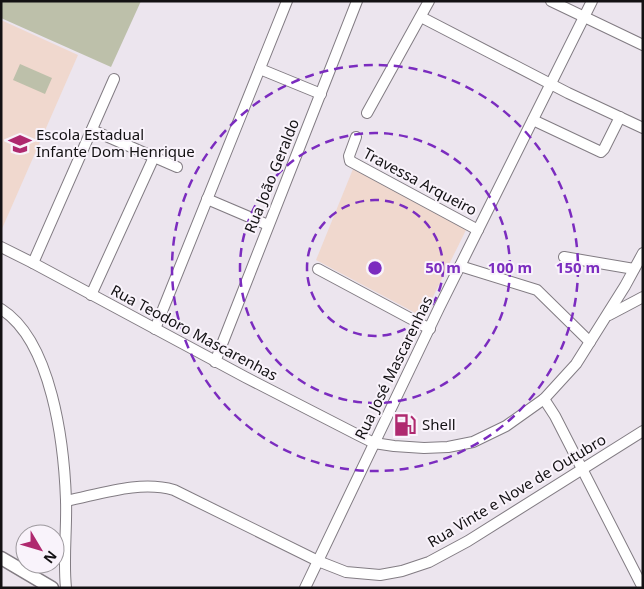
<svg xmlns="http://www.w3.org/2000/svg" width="644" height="589" font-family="'Noto Sans',sans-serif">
<rect width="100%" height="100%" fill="#ece5ee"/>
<g fill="#f0d8ce">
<polygon points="1,20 78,55 1,231"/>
<polygon points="353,169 467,228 423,317 316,260"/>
</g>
<g fill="#bdc0aa">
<polygon points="1,1 141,1 111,67 1,18"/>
<polygon points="20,64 52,78 45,94 13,80"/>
</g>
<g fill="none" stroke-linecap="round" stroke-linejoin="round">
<defs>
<g id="minor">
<polyline points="551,1 643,45"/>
<polyline points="421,17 568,93 643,128"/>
<polyline points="260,69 321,94"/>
<polyline points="367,113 429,1"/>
<polyline points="533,120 601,152 604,149 620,117"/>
<polyline points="92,130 177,167"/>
<polyline points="356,137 349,156 350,161 478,230"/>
<polyline points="207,199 268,225"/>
<polyline points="1,247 33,263 245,377 358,435 374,443 394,446 424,448 448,447 473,442 506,426 544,399 576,364 625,286 643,253"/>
<polyline points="564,257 634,269"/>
<polyline points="33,263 114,79"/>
<polyline points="460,266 537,290 590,342"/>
<polyline points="318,269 430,329"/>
<polyline points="91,295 154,157"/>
<path d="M1 309C52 341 64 444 66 500 67 529 63 559 66 588"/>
<polyline points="609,315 643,297"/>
<polyline points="155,329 287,1"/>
<polyline points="215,362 357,1"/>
<polyline points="544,399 555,416 643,588"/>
<path d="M66 501C101 494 140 480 174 490L318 561 346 572 380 575 402 571 429 562 468 541 643 431"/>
<polyline points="305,588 439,308 592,1"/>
</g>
<polyline id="tertiary" points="1,558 52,588"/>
</defs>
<use href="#minor" stroke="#827c83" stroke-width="12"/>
<use href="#tertiary" stroke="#827c83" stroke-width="15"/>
<use href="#minor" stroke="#fff" stroke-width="10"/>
<use href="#tertiary" stroke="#fff" stroke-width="12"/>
</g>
<g fill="none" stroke="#7b2cbf" stroke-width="2.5" stroke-dasharray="9 6">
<circle cx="375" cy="268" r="68"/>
<circle cx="375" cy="268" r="135"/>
<circle cx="375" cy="268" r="203"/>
</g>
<defs>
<symbol id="school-bare" viewBox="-9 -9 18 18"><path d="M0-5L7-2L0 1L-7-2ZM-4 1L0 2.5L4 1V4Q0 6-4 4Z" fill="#af296f" stroke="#f9f3fb" stroke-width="2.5" paint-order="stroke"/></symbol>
<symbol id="fuel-bare" viewBox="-9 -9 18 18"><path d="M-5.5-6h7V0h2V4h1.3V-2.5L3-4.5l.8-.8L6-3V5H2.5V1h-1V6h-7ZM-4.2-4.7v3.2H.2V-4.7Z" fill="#af296f" stroke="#f9f3fb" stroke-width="2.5" paint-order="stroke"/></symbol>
</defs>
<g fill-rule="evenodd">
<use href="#school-bare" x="4" y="128" width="32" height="32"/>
<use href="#fuel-bare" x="389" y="409" width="32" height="32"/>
</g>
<g text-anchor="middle" stroke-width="4" stroke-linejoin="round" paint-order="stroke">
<g font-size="15" fill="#131113" stroke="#f9f3fb" text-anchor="start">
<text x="36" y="140">Escola Estadual<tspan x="36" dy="17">Infante Dom Henrique</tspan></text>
<text x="422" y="430">Shell</text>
</g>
<g font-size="15" fill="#131113" stroke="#f9f3fb">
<text transform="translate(272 176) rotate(-68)" y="5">Rua João Geraldo</text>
<text transform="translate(420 182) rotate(28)" y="5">Travessa Arqueiro</text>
<text transform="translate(194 333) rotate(28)" y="5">Rua Teodoro Mascarenhas</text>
<text transform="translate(394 368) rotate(-64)" y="5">Rua José Mascarenhas</text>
<text transform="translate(517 491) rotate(-31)" y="5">Rua Vinte e Nove de Outubro</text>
</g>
</g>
<circle cx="375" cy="268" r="8" fill="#7b2cbf" stroke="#f9f3fb" stroke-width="2.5"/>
<g font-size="15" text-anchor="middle" font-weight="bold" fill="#7b2cbf" stroke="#f9f3fb" stroke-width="4" stroke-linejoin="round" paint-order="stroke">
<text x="443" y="273">50 m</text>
<text x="510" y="273">100 m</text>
<text x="578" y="273">150 m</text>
</g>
<rect width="644" height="589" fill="none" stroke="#131113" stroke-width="5"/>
<g transform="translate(40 549) rotate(128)"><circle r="24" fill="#f9f3fb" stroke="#9d999e"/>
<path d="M0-4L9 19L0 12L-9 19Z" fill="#af296f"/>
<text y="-8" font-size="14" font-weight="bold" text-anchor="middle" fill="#131113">N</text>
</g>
</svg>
